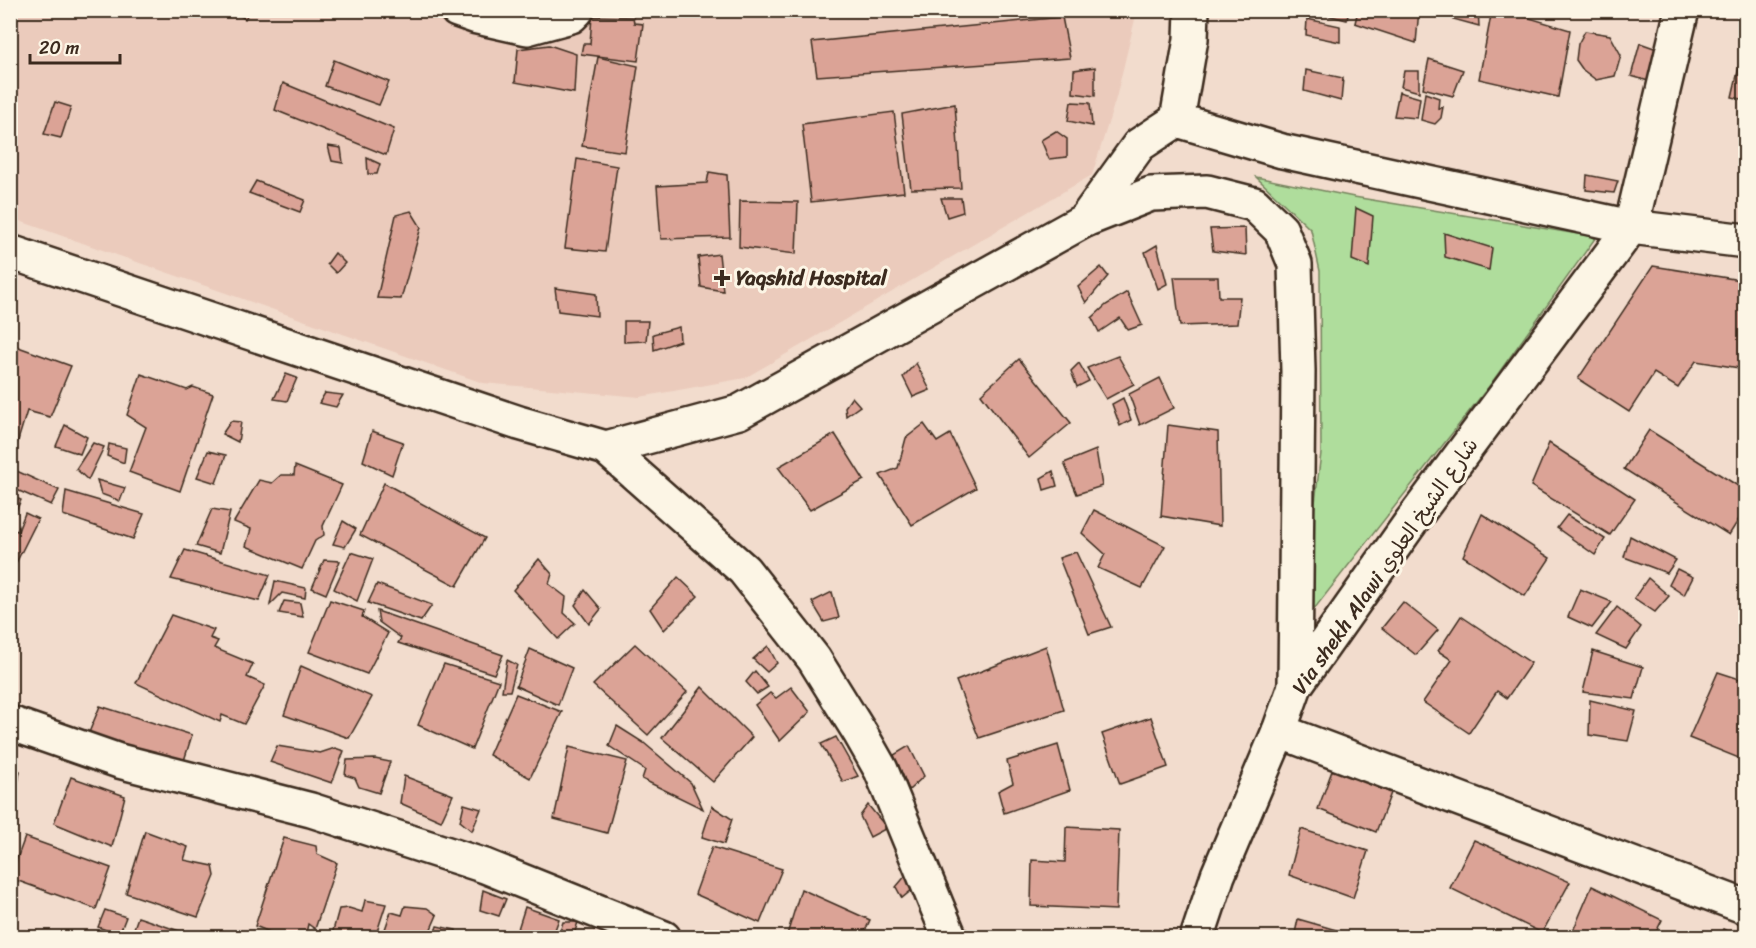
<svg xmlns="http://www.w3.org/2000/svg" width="1756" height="948" font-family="Sriracha,'Playpen Sans Arabic',sans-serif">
<rect width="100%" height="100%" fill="#f2dccd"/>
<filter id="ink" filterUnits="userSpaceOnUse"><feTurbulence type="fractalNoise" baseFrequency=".0167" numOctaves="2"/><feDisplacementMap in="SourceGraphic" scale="12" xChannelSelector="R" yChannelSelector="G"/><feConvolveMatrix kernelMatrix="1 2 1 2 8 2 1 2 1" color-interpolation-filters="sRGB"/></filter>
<g filter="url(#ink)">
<polygon fill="#ebcbbc" points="11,11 1137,11 1116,98 1092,175 745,378 640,397 483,383 11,218"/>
<polygon fill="#afdd9c" stroke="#75845d" stroke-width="1.5" points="1256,177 1354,197 1596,237 1490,385 1300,627 1321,453 1320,271 1311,230"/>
<g fill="#dba396" stroke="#3b2a1e" stroke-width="1.5">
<polygon points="235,10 250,10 245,19 234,12"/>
<polygon points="1306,10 1349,10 1347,20"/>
<polygon points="1358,10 1419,10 1416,43 1355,23"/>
<polygon points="1445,10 1478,10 1479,26 1446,17"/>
<polygon points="1492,10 1503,10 1570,30 1558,97 1479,79"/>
<polygon points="592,16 633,17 634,23 643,24 638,61 581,54 583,44 590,44"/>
<polygon points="1062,17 1070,58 817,76 812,42"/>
<polygon points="1307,19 1340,26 1340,42 1306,35"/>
<polygon points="1585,31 1610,35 1621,55 1615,76 1596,80 1583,70 1576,60 1578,44"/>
<polygon points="1640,43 1657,49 1652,82 1631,76"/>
<polygon points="549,45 576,54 574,93 515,82 518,49"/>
<polygon points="1742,54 1746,55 1746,100 1732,97"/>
<polygon points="598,57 638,66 625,152 582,146"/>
<polygon points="1429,59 1463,70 1453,96 1423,88"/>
<polygon points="334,60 389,82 379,105 325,86"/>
<polygon points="1095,67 1095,96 1073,93 1074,70"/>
<polygon points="1306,70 1343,78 1341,101 1304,91"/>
<polygon points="1404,71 1419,71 1419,92 1401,87"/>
<polygon points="283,83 394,129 386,155 275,110"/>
<polygon points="1399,92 1420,98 1417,118 1394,116"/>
<polygon points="1425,93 1439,98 1438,109 1443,107 1441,118 1435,124 1421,120"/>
<polygon points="55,102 71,107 61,138 44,134"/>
<polygon points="1071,102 1090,103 1092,126 1068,121"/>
<polygon points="955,104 961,188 911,189 902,114"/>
<polygon points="894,112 904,192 811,202 802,124"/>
<polygon points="1056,131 1067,139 1067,157 1049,159 1041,140"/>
<polygon points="328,146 341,148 343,163 332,161"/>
<polygon points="367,158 380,164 377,174 368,174"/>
<polygon points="577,159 617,166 605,252 565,248"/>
<polygon points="709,172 727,175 730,237 661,239 657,186 707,183"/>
<polygon points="1587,175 1618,181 1614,193 1586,190"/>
<polygon points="256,181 305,200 300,212 249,193"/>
<polygon points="941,198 961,198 963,212 947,217"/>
<polygon points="740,201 798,202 796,254 739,247"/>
<polygon points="1356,208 1373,216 1369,267 1352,260"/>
<polygon points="411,211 421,227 401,299 377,298 396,215"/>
<polygon points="1245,228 1246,255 1213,251 1210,229"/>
<polygon points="1444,233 1492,248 1489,270 1445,257"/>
<polygon points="1157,245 1167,284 1158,289 1145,252"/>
<polygon points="335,253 345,263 336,273 327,264"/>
<polygon points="719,254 723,291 701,287 698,257"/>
<polygon points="1653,266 1746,281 1746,369 1696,361 1678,388 1654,373 1629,412 1578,379"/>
<polygon points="1101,267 1108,276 1086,303 1078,287"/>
<polygon points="1174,277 1218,277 1219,297 1240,297 1237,324 1180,326"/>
<polygon points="555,288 596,294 597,316 558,311"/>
<polygon points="1127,292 1142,325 1128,330 1120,318 1099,332 1092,318 1106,305"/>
<polygon points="624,321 648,321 646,341 624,342"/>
<polygon points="679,327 680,341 654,350 653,334"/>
<polygon points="10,344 71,366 50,417 27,411 16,447 10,445"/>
<polygon points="1118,356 1134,384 1106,399 1087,368"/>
<polygon points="1019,359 1071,423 1029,458 981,394"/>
<polygon points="916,363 930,390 913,397 903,377"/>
<polygon points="1079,363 1089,381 1077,387 1071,371"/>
<polygon points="141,374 187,390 193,387 213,394 180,491 129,472 146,427 127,415"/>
<polygon points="286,374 297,378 287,401 274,399"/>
<polygon points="1160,378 1174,408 1140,425 1129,394"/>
<polygon points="325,393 343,395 336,407 319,403"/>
<polygon points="852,397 860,406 846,416 845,407"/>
<polygon points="1123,398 1131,420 1120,426 1112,404"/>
<polygon points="231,421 241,422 238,442 222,434"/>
<polygon points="924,424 937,442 950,434 976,488 912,525 880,475 898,468 906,438"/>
<polygon points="65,425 87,437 80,454 56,446"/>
<polygon points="1168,425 1218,432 1220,526 1161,516"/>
<polygon points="1649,430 1746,491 1746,508 1729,535 1624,469"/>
<polygon points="372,431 403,442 392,475 363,461"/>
<polygon points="835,434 864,480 810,510 778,467"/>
<polygon points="93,443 104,447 88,480 76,469"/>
<polygon points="1549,443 1635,499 1610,535 1531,486"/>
<polygon points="109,444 126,448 124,463 107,456"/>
<polygon points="1096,450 1102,486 1077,494 1064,463"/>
<polygon points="208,451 226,455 216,483 197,477"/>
<polygon points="295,466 342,485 323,526 324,535 315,541 302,569 246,546 251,529 234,522 259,480 272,483 281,475 294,475"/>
<polygon points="10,468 59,490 51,505 10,487"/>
<polygon points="1053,471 1057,486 1044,490 1041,478"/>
<polygon points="97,480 125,488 120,501 101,494"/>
<polygon points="384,483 485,538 457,586 360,535"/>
<polygon points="66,491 144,514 133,539 63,515"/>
<polygon points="10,495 21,500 11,521 10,521"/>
<polygon points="212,509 230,512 220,553 196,546"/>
<polygon points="1094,510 1165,546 1142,588 1098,568 1105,554 1082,533"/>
<polygon points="25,513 38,519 10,575 10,529 18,531"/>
<polygon points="1482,514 1550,558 1525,596 1463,556"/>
<polygon points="1567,515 1605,539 1595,555 1557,528"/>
<polygon points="343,521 356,529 345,547 333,544"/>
<polygon points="1630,536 1676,560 1667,573 1624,557"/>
<polygon points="185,550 270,575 259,601 171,579"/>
<polygon points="351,552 373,559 357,601 334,589"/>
<polygon points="1076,552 1111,627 1089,634 1059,558"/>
<polygon points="539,559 552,574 549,584 566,597 564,613 575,623 558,639 513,590"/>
<polygon points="324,560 340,561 326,594 312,588"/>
<polygon points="1677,569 1693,577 1684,595 1669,585"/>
<polygon points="678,577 698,596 664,630 650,609"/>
<polygon points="1648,578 1669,596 1655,612 1634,598"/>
<polygon points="275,581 306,588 305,598 282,593 270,605"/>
<polygon points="377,584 432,605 421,621 368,603"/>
<polygon points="1580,589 1612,602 1592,628 1568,617"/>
<polygon points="585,590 601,609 589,624 575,605"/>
<polygon points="832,592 839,618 824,622 812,602"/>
<polygon points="330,600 364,611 362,617 388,633 367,674 309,652"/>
<polygon points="284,601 300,603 303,617 279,613"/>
<polygon points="1403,602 1438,630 1416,655 1382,628"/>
<polygon points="1617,607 1641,627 1626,649 1596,635"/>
<polygon points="377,611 503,655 494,674 398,643 401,638 379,622"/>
<polygon points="171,615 214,630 210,638 218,641 214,648 253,664 247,677 265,685 244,724 222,715 220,722 136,683"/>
<polygon points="1461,616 1531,663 1507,698 1497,691 1469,733 1423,702 1452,660 1438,651"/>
<polygon points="635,644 687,692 648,735 593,685"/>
<polygon points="768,646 777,663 767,672 753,659"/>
<polygon points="1046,646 1064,710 979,738 956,681"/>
<polygon points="530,649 572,668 558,705 516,686"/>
<polygon points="1593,651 1643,667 1634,699 1583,692"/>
<polygon points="507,660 517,665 510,691 502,691"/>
<polygon points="444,664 499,681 472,749 418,725"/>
<polygon points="301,666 372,697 349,738 284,715"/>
<polygon points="755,671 768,687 757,694 746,682"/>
<polygon points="1718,672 1746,681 1746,761 1689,738"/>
<polygon points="702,687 752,737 713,782 662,738"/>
<polygon points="791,687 810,712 780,741 755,705 770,693 776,698"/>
<polygon points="516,694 562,712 530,778 489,755"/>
<polygon points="1590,700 1636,711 1628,741 1589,735"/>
<polygon points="100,706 192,735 183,764 88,735"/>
<polygon points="1151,717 1168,767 1120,784 1102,734"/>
<polygon points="617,726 644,743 691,783 703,809 642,779 645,770 609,746"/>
<polygon points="836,737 858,776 843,782 821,744"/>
<polygon points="1058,745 1070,790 1004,813 998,791 1013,783 1007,761"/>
<polygon points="277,746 320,753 335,748 344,751 332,783 270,762"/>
<polygon points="909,746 924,776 909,790 894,755"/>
<polygon points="569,747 627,761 607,833 554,819"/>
<polygon points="375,759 390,762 379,793 359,787 355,778 345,775 347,760"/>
<polygon points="10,768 20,771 15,802 10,800"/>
<polygon points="1333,768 1391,793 1376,832 1318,809"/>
<polygon points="404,776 453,795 441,821 400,803"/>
<polygon points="71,777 125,796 112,847 54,823"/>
<polygon points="464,804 481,809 472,831 460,821"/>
<polygon points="868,805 887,828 870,837 860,816"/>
<polygon points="712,806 732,819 724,844 702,837"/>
<polygon points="1066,827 1119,830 1116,910 1031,906 1032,860 1065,862"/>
<polygon points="1301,829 1368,851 1353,898 1289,875"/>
<polygon points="145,831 188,847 184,860 213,866 215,876 198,917 126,893"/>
<polygon points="25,837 111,868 96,909 10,878"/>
<polygon points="284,838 316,846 317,854 337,863 315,929 308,924 305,938 284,938 255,926"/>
<polygon points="1474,840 1570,882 1542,933 1450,888"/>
<polygon points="712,847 782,869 760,923 695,894"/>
<polygon points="907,874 913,889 902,898 896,887"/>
<polygon points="1592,886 1662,920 1653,938 1570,938"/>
<polygon points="801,889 870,920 862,938 786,938"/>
<polygon points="483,890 506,899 499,916 480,910"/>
<polygon points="365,900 386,904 375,938 331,938 339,909 349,908 362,912"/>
<polygon points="405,906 427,908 437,915 427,938 382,938 391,912 402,915"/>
<polygon points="525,907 559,919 552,938 544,938 518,929"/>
<polygon points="105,910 126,917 119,935 98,927"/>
<polygon points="138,917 188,934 186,938 144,938 132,934"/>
<polygon points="1298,919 1364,938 1294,938"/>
<polygon points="563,922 578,922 573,938 558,938"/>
<polygon points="437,926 456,930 456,938 433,938"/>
<polygon points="1723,929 1740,938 1719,938"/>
</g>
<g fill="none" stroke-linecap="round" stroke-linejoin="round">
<defs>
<g id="minor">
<polyline points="457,10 477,17 527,28 571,16 577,10"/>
<polyline points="1177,120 1282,151 1631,227 1746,241"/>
<polyline points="1085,220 1151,194 1207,192 1254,204 1281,230 1295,264 1298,371 1295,686"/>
<polyline points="10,252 519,423 606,448 744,570 814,659 860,733 881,770 950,938"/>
<polyline points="606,448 739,412 1085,220 1139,145 1177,120 1191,39 1192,10"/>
<polyline points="10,723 119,761 311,810 485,866 664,938"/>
<polyline points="1279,731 1746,907"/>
<polyline points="1197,938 1218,875 1279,731 1295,686 1411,522 1631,227 1682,10"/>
</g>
</defs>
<use href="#minor" stroke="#3b2a1e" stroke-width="38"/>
<use href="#minor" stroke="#fcf5e5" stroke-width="33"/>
</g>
</g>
<path fill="#3b2a1e" stroke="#fcf5e5" stroke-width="2" d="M719 269h6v6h6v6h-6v6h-6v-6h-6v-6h6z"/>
<g text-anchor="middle" stroke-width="6" stroke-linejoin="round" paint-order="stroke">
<g font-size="21" font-weight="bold" fill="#3b2a1e" stroke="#fcf5e5" text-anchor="start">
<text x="736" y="285">Yaqshid Hospital</text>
</g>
<g font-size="21" fill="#3b2a1e" stroke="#fcf5e5">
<text transform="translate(1385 566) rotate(-55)" y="7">Via shekh Alawi شارع الشيخ العلوي</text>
</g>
</g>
<rect width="1756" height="948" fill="none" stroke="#fcf5e5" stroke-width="36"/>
<rect x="18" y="18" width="1720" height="912" fill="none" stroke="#3b2a1e" stroke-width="2" filter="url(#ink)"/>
<path d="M30 54v9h90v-9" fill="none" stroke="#3b2a1e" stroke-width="3"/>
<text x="39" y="54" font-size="18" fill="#3b2a1e" stroke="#fcf5e5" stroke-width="4.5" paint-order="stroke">20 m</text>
</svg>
